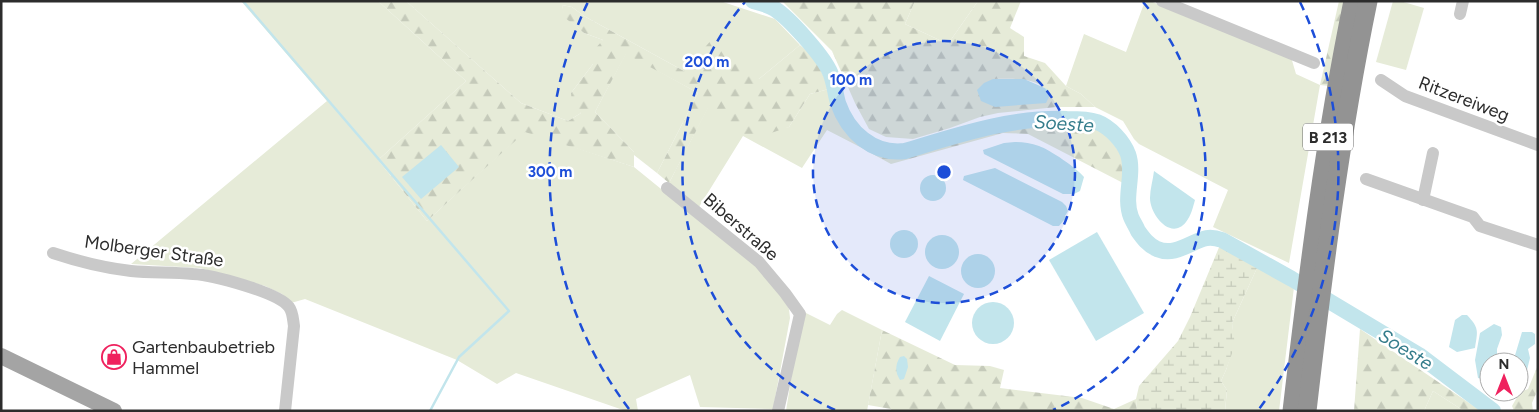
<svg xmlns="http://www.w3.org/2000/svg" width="1539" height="412" font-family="Figtree,sans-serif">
<defs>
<pattern id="forest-firs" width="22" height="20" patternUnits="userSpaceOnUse" patternTransform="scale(1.25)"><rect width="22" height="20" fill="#e6ebd8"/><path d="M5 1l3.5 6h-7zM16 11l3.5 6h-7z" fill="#c5caba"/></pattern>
<pattern id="wetland-marsh" width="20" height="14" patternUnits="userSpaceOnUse" patternTransform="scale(1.25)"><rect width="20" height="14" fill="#e6ebd8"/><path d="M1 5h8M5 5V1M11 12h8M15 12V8" fill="none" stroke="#c5caba"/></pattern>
</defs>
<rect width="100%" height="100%" fill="#fff"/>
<g fill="#e6ebd8">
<polygon points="241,1 378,1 466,81 378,160 427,221 525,131 634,167 756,266 781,295 789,309 790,318 773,409 700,407 690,375 636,399 638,411 626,411 516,373 497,384 457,360 305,299 291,303 282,294 265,286 200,268 131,264 327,101"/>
<polygon points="406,1 720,1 775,19 800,45 759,79 684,71 584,16 572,7 562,5 565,17 584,33 603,40 593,64 571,93 581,113 568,121 521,103"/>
<polygon points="915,1 978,1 948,44 905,24"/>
<polygon points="1145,1 1150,1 1291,57 1296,74 1320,85 1289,263 1213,227 1228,190 1139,144 1134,139 1123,121 1095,107 1081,94 1066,86 1084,34 1126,52"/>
<polygon points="1393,1 1400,1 1424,8 1406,70 1376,62"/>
<polygon points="626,53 698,93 657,173 634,155 634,152 595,112"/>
<polygon points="829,89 843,123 862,145 860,147 827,130 802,168 743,136 699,207 669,183 708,107 745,134 789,127 810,94"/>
<polygon points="1257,268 1294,287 1279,411 1225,411 1227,390 1221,381 1226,370 1234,345 1232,323"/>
<polygon points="842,310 882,330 867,411 786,411 801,316 804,312 830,325 837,314"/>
<polygon points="1433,391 1464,411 1424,411"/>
</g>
<g fill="url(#forest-firs)" fill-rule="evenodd">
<polygon points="378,1 406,1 521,103 568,121 581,113 572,104 571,93 593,64 592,52 603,40 584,33 564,17 562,5 572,7 584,16 684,71 714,37 759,79 800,45 816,59 829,89 810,94 789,127 771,133 745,135 708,108 669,183 657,173 698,93 626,54 595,112 634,152 634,167 525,132 427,221 378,160 466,81"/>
<path d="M782 1H915L905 24 948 44 978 1H1021L1010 28 1024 37V56L1045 63 1066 86 1081 94 1095 107H1056L998 113 980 117 950 128 913 139 886 137 869 129 855 103 832 51ZM993 79C1012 79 1040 76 1050 95Z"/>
<polygon points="1339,1 1347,1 1329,86 1320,85"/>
<polygon points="1039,122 1091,125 1109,137 1123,158 1125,184 1028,134 1003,133 891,164 860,147 862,145 896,155 1004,126"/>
<polygon points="1360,329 1481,411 1464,411 1433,391 1424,411 1354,411"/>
<polygon points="882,330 955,365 990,366 1004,370 1000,388 1082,398 1114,409 1136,399 1137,411 892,411 891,409 868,405"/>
<polygon points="1538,365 1538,389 1532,403 1533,411 1514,411 1512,406 1520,392 1528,389"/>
</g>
<polygon fill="url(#wetland-marsh)" points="1220,245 1257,268 1232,323 1235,345 1226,370 1221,381 1227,390 1225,411 1137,411 1136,399 1139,386 1178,341 1190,317"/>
<g fill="#c2e5ec">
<polygon points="993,79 1024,79 1047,89 1050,95 1046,103 995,107 981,101 977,90 984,83"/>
<path d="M1015 142C1023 142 1031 143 1039 146 1050 150 1077 168 1084 177L1080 191 1074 194H1063L984 154 983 150 1004 143Z"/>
<polygon points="441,145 459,167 421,199 402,177"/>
<polygon points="995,168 1062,202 1066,206 1068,211 1065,216 1068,217 1066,220 1064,220 1059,226 1053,226 963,180 964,176"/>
<path d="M1154 171 1195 200C1193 207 1191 216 1186 222 1171 241 1150 215 1150 198 1150 189 1153 180 1154 171Z"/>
<circle cx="933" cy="188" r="13"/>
<circle cx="904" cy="244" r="14"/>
<polygon points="1097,232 1144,313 1096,341 1049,260"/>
<circle cx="942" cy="252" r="17"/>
<circle cx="978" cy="271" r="17"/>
<polygon points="929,276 964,294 940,341 905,322"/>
<circle cx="993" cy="323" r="21"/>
<path d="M1462 315H1467C1479 328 1478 330 1475 348L1457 352 1449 347 1455 320Z"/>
<polygon points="1494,324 1501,327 1502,335 1497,349 1497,362 1489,362 1489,379 1486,380 1478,378 1475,360 1480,333"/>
<polygon points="1522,332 1532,332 1535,334 1535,344 1528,349 1530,358 1525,378 1519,379 1519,362 1513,362"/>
<path d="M904 356 907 359 908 367 904 379 900 380C895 372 895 365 900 357Z"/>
</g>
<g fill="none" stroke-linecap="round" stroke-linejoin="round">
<polyline stroke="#c2e5ec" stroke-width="2.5" points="243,1 509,311 459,357 430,411"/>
<path stroke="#c2e5ec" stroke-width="16" d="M753 1C761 3 769 5 775 9 790 19 821 54 829 70 834 79 835 93 838 103 848 132 873 155 905 151 958 135 1010 117 1067 119 1077 119 1088 119 1097 122 1110 127 1123 141 1128 154 1135 174 1123 197 1131 217 1133 222 1136 226 1138 231 1143 238 1148 245 1157 249 1174 256 1188 244 1203 239 1209 237 1216 238 1222 240L1292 279 1419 355 1493 411"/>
<g stroke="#c9c9c9" stroke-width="12">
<polyline points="1162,1 1314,63"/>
<polyline points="1460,14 1463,1"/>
<polyline points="1381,80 1405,96 1538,145"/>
<polyline points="1366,179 1473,217 1480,226 1538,245"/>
<polyline points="667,188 759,262 785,293 800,314 778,411"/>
<polyline points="1423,200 1433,153"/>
<path d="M53 253C77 261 105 268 131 271 152 273 172 272 193 274 212 275 278 292 289 307 293 312 293 320 294 326L285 411"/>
</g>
<polyline stroke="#a4a4a4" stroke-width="16" points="1,356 114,411"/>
<g stroke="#939393" stroke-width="19">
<path d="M1292 411C1308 274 1325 137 1353 1"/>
<path d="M1307 411C1323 273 1340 137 1368 1"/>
</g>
</g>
<circle cx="944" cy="172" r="131" fill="#1d4ed8" fill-opacity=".12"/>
<g fill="none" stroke="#1d4ed8" stroke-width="2.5" stroke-dasharray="9 6">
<circle cx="944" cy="172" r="131"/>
<path d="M835 410A262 262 0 0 1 745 2M1143 2A262 262 0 0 1 1053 410"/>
<path d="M629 409A394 394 0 0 1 588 2M1300 2A394 394 0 0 1 1259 409"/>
</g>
<defs>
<symbol id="shop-ring" viewBox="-11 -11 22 22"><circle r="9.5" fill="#fff" stroke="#ef225e" stroke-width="1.5"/><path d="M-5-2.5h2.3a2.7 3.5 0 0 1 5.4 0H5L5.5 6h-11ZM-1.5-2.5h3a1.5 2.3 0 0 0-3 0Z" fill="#ef225e"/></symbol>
</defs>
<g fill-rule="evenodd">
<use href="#shop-ring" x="100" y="343" width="28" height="28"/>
</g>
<g text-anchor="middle" stroke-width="5" stroke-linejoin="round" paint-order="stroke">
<rect fill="#fff" stroke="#6b6b6b" stroke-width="1" x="1303" y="123.5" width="50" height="27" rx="4"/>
<g font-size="16" font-weight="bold" fill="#2c2c2c">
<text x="1328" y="143">B 213</text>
</g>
<g font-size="18" fill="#2c2c2c" stroke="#fff">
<text transform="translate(1464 99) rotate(21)" y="6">Ritzereiweg</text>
<text transform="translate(741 227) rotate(41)" y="6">Biberstraße</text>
<text transform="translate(154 251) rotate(8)" y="6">Molberger Straße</text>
</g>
<g font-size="18" fill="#2c2c2c" stroke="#fff" text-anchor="start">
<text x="132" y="353">Gartenbaubetrieb<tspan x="132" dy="21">Hammel</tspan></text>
</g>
<g font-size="19" font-style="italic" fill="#347c8b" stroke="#fff">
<text transform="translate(1064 123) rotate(4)" y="7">Soeste</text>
<text transform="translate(1406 349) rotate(32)" y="7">Soeste</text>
</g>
</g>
<circle cx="944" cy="172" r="8" fill="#1d4ed8" stroke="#fff" stroke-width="2.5"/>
<g font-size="15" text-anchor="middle" font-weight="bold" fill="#1d4ed8" stroke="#fff" stroke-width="5" stroke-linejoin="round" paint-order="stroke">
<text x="707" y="67">200 m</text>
<text x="851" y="85">100 m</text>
<text x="550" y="177">300 m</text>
</g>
<rect width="1539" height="412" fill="none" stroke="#2c2c2c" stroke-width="5"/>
<g transform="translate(1504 377)"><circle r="24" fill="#ffffff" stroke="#ababab"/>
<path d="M0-4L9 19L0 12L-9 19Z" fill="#ef225e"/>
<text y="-8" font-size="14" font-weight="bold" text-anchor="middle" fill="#2c2c2c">N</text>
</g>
</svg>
